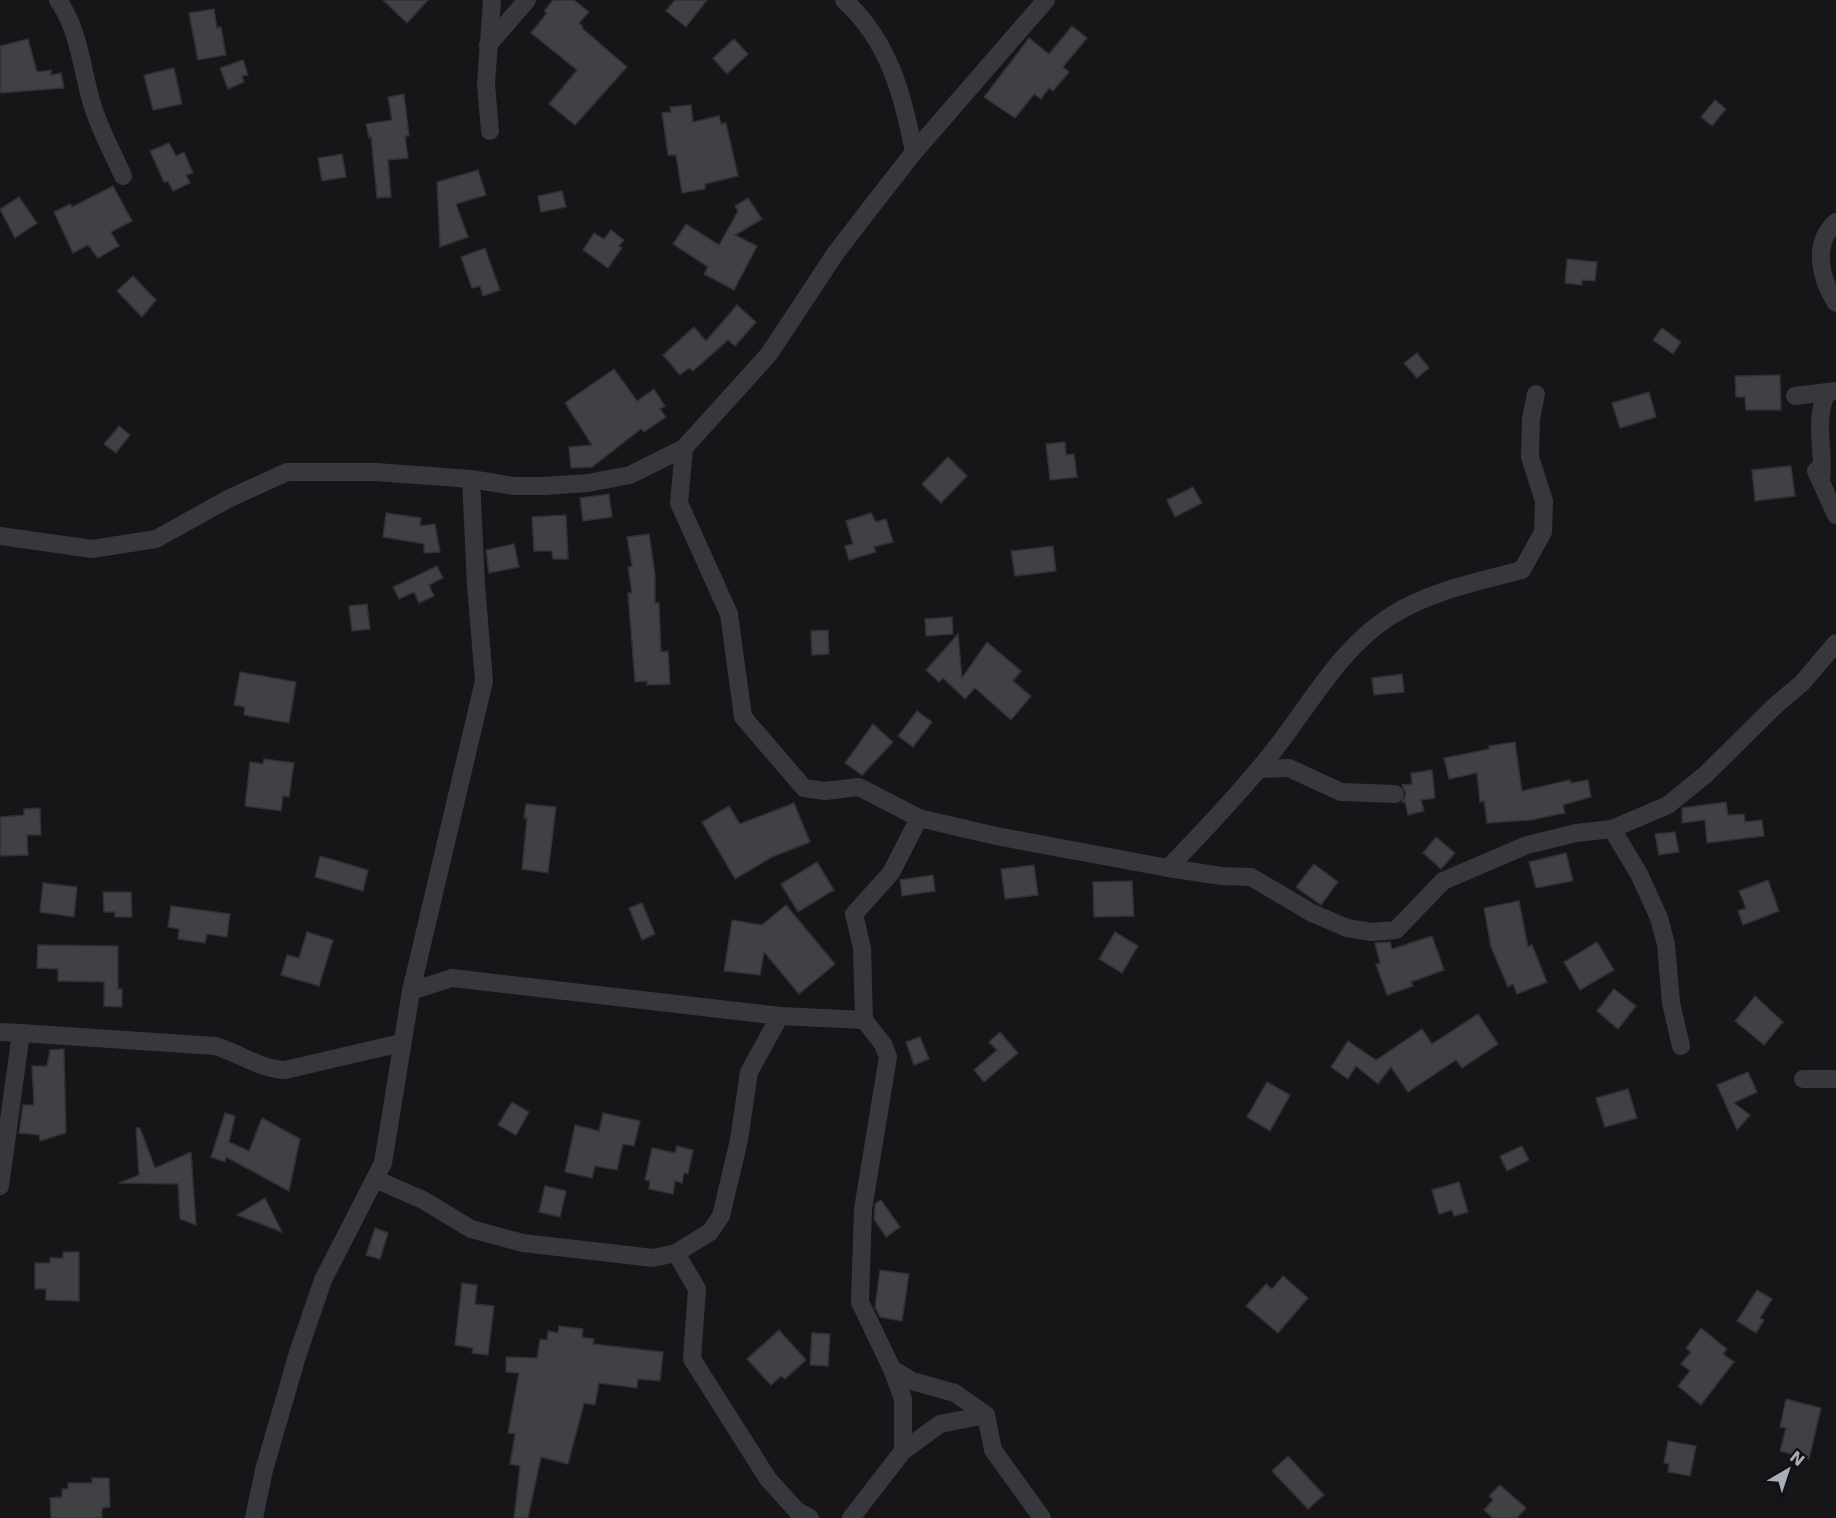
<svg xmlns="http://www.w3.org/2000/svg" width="1836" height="1518" font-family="'DejaVu Sans',sans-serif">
<rect width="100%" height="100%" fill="#161618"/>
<g fill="#404145" stroke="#303034" stroke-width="1.5">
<polygon points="383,0 428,0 407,23"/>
<polygon points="553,0 574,0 589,12 579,23 583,27 582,28 627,67 575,125 549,104 577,70 531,33 547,13 544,11"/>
<polygon points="675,0 707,0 686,27 666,11"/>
<polygon points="214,9 217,28 221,27 226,55 198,60 189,13"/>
<polygon points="1072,26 1087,38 1063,67 1069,72 1053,91 1049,88 1041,99 1034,94 1015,118 984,97 1029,38 1049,54"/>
<polygon points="28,39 37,72 51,70 51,75 61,73 64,88 0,93 0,46"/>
<polygon points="734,39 748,54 727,74 713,58"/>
<polygon points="243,60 248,75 242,76 244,82 228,89 220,68"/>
<polygon points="174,68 182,104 153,110 144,75"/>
<polygon points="404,94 409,136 405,136 408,158 388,160 391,197 377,198 371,137 369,138 366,124 392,120 388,97"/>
<polygon points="1715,100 1726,109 1712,126 1701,117"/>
<polygon points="691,105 693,122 719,116 721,124 726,123 738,176 705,184 705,189 682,193 676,155 668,155 662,113 671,112 670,107"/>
<polygon points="169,143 176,156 184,152 193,173 186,175 190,183 173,191 168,181 164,182 150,151"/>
<polygon points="342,154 346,177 322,181 318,158"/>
<polygon points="478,170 486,195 456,204 468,237 440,247 437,182"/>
<polygon points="113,186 132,221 111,232 119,246 98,258 88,245 73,253 54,212 70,204 72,207"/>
<polygon points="562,191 566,207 541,212 538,196"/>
<polygon points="19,197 37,223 15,238 0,209"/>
<polygon points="748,198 762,219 735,235 757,246 734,290 704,274 708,267 673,244 686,224 719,245 738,211 735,206"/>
<polygon points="611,230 624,240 619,246 622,248 608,268 583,250 594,233 604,239"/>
<polygon points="485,248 500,290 483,296 480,286 472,288 461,257"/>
<polygon points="1567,259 1597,262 1595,281 1582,280 1582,285 1565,283"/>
<polygon points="133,276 156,300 142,317 117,291"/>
<polygon points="737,305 756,322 735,346 728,340 693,371 689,368 680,375 663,355 694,327 706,341"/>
<polygon points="1662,328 1681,342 1673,354 1653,340"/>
<polygon points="1417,353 1429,368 1417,378 1404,363"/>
<polygon points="614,369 637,401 654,389 665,406 660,409 666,417 644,432 641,429 592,467 571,468 569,447 592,445 565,403"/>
<polygon points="1780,375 1781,410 1746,410 1745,397 1736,397 1735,376"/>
<polygon points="1649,392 1656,417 1620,428 1612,403"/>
<polygon points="119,426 130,435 116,453 104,444"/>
<polygon points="1065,442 1066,455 1074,454 1077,477 1050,480 1046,444"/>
<polygon points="948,457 967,476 941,503 922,484"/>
<polygon points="1791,466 1795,496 1755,501 1752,470"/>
<polygon points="1193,487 1202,503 1175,517 1167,500"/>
<polygon points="609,494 612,517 583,521 580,498"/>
<polygon points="386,513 421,518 420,526 435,524 440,552 424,553 424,544 383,537"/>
<polygon points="871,513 876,522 886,519 893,542 874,547 876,552 849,560 845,546 853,544 846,521"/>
<polygon points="566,515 568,559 553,559 552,551 534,551 532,517"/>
<polygon points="649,534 655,574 655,603 659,603 661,652 668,651 670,684 647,685 647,681 635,682 628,593 632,593 628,567 632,566 627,537"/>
<polygon points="514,544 519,567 489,573 486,550"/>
<polygon points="1053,546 1056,571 1015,576 1011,551"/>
<polygon points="437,566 443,578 429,585 434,596 419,603 414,592 399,599 393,587"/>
<polygon points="367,604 370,629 352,631 349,606"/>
<polygon points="952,617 953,634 926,636 925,619"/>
<polygon points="828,630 829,654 812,655 811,631"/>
<polygon points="958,634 962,678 987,642 1021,671 1013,681 1031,696 1011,720 975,688 965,699 943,678 939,682 926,670"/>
<polygon points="240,672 296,682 289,723 244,715 245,707 234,705"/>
<polygon points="1402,674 1404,692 1374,695 1372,678"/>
<polygon points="917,711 932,722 913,747 898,736"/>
<polygon points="873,724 893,742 862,775 845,763"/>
<polygon points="1515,742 1522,791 1570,780 1571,783 1588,780 1591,797 1563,805 1565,813 1531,820 1487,823 1484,801 1480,802 1477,773 1449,779 1444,758 1489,749 1489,746"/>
<polygon points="264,759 294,763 289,797 283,796 281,811 245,806 250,762 263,764"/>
<polygon points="1432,770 1435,798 1421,800 1424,811 1408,815 1405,802 1402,802 1406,794 1402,785 1412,784 1411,773"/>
<polygon points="1726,802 1728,815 1744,814 1745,822 1762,820 1764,836 1707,843 1705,820 1682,823 1682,808"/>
<polygon points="794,803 810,842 772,857 735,879 702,822 729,806 740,824"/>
<polygon points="526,804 556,807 548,873 522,869 527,818 524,818"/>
<polygon points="40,808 41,835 27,835 28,855 0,856 0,817 24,815 24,809"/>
<polygon points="1675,832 1679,852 1659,855 1655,834"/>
<polygon points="1436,837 1455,853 1441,869 1423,853"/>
<polygon points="1566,853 1573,881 1536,888 1529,862"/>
<polygon points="320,856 368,870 363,891 315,877"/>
<polygon points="817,862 834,890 798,912 781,884"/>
<polygon points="1314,864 1338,882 1321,905 1296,887"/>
<polygon points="1034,865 1038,895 1005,899 1001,869"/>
<polygon points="933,875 935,891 902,896 900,880"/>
<polygon points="1768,880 1779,911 1743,925 1738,911 1746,908 1739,891"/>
<polygon points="1132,881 1134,916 1094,917 1093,882"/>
<polygon points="43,883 77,887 74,917 40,912"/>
<polygon points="103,892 131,892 132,917 115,917 115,912 104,912"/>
<polygon points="1519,901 1528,947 1532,945 1547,982 1517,994 1513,984 1508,987 1491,947 1484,908"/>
<polygon points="642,903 655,934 642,940 629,908"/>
<polygon points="786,905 835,964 799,994 764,952 760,975 724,971 732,920 762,925"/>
<polygon points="171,906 230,914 227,937 207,934 205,943 178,939 179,929 168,927"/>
<polygon points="307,932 333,940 319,986 281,975 287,955 299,958"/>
<polygon points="1115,932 1138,946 1122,973 1099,959"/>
<polygon points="1432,936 1444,970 1411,982 1413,986 1387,995 1376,964 1380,963 1375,943 1390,942 1392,949"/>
<polygon points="1597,942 1614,970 1580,990 1564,962"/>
<polygon points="38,945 118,946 118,989 122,989 122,1007 104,1006 104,982 58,981 58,969 37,968"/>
<polygon points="1614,989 1636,1006 1618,1029 1597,1011"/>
<polygon points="1755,996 1783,1022 1764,1045 1735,1021"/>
<polygon points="1478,1014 1498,1044 1462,1068 1456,1060 1408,1092 1391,1067 1378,1084 1356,1066 1348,1079 1331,1067 1348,1041 1376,1060 1422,1029 1432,1044"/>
<polygon points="1000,1032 1018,1053 984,1082 974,1070 997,1050 989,1042"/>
<polygon points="920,1037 929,1059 914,1065 906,1042"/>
<polygon points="64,1049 66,1133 40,1141 39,1135 19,1133 23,1105 34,1105 32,1066 47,1066 50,1050"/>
<polygon points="1748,1072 1757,1092 1734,1103 1750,1115 1737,1130 1717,1085"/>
<polygon points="1267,1082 1290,1095 1270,1131 1247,1117"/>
<polygon points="1628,1089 1637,1118 1605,1127 1596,1098"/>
<polygon points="512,1102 529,1112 516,1135 498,1125"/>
<polygon points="225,1113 235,1116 229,1142 249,1151 262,1118 300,1139 289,1191 226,1157 225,1162 211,1157"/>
<polygon points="603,1113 640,1121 634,1146 623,1144 617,1170 595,1166 592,1178 565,1172 575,1125 599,1131"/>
<polygon points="136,1128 140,1128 155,1168 191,1152 196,1225 180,1219 178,1184 119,1183 139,1175"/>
<polygon points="677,1146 693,1150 688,1174 684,1173 682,1183 675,1181 673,1194 649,1189 650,1181 645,1180 652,1148 675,1153"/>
<polygon points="1522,1146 1529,1160 1507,1171 1500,1156"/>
<polygon points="1459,1182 1468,1212 1454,1216 1452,1210 1439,1214 1432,1190"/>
<polygon points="545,1186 566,1191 560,1217 539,1212"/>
<polygon points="265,1198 282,1232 237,1215"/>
<polygon points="881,1200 900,1227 886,1237 874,1219 875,1204"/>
<polygon points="375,1228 388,1233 380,1259 366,1255"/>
<polygon points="63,1252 79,1252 79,1301 46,1300 46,1289 35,1289 35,1263 50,1263 50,1258 63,1258"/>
<polygon points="880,1270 909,1274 902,1321 880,1317 875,1307"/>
<polygon points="1283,1276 1308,1298 1278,1333 1246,1306 1266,1284 1272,1289"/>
<polygon points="462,1283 477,1285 475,1304 494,1306 488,1355 472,1353 473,1348 455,1345"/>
<polygon points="1757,1290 1772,1299 1760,1318 1764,1320 1756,1333 1737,1321"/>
<polygon points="559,1326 583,1329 582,1337 594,1339 593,1344 663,1352 660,1381 638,1379 637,1388 599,1383 595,1405 584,1403 568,1464 541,1457 528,1518 514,1518 520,1466 510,1464 515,1434 508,1433 519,1373 506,1372 506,1357 537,1358 540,1339 547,1340 548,1331 558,1333"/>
<polygon points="1701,1328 1727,1349 1723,1354 1734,1362 1701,1405 1678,1386 1690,1371 1681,1364 1691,1352 1686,1348"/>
<polygon points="779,1330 806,1360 785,1379 781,1376 771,1385 747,1359"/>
<polygon points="812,1333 830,1334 828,1366 810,1365"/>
<polygon points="1786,1399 1821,1408 1809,1459 1780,1451 1786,1428 1780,1427"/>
<polygon points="1668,1441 1696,1446 1690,1476 1668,1472 1669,1464 1664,1463"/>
<polygon points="1288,1456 1324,1495 1308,1509 1272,1471"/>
<polygon points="92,1478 109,1478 110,1507 102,1508 102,1518 51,1518 50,1498 62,1497 62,1489 68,1489 68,1483 92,1483"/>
<polygon points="1500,1485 1526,1508 1517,1518 1493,1518 1484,1510 1493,1500 1489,1496"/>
</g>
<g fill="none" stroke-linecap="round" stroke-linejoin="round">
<g stroke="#37383d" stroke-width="18">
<path d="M58 0C80 32 81 67 92 104 99 128 113 153 123 176"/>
<path d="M844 0C889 41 903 95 914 152"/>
<polyline points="488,45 527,0"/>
<polyline points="490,131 486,84 492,0"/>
<path d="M1836 222C1812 243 1820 278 1836 303"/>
<polyline points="1795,396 1836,391"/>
<polyline points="684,448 679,503 729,614 743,717 804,788 825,791 859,787 919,818 996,836 1168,868 1222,876 1251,877 1312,913 1347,928 1372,932 1396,930 1443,881 1527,845 1576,833 1612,829 1668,805 1705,775 1776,705 1802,683 1836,643"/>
<polyline points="1816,471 1836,515"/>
<path d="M1821 480C1825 450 1813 422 1827 392"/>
<polyline points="0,536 92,549 156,539 228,499 287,472 376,472 471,479 514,486 544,486 588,483 630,475 684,448 769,354 835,254 868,211 914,152 1046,0"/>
<polyline points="1259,769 1289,768 1341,792 1395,794"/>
<polyline points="1612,829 1639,874 1659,918 1666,944 1671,1003 1681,1046"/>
<path d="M1168 868C1204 831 1239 794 1271 754 1309 707 1338 650 1389 617 1429 591 1477 582 1522 570L1543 532 1544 501 1530 457 1531 419 1536 394"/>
<polyline points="411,991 452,978 780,1016"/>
<polyline points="864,1020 883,1044 888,1057 863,1209 860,1302 892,1369 912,1381 955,1393 986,1415 993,1450 1042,1518"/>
<polyline points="0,1032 21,1033 0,1186"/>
<path d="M21 1033 215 1046C239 1053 260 1069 285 1070L401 1043"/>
<polyline points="1803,1079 1836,1079"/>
<polyline points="375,1179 423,1200 471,1229 523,1243 653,1258 676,1253 710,1232 721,1216 739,1140 749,1072 780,1016 864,1020 862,948 854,914 891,873 919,818"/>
<polyline points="676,1253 697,1289 692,1359 768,1479 797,1511 810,1518"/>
<polyline points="892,1369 903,1399 903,1451"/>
<polyline points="254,1518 264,1470 298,1353 323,1280 383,1163 411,991 484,681 476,585 471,479"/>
<polyline points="851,1518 903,1451 940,1424 986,1415"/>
</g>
</g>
<g transform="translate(1788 1470) rotate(39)" stroke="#111113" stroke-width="4.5" paint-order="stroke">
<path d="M0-4.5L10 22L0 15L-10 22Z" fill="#a8adb8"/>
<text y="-9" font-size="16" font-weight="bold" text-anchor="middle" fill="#a8adb8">N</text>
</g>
</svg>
